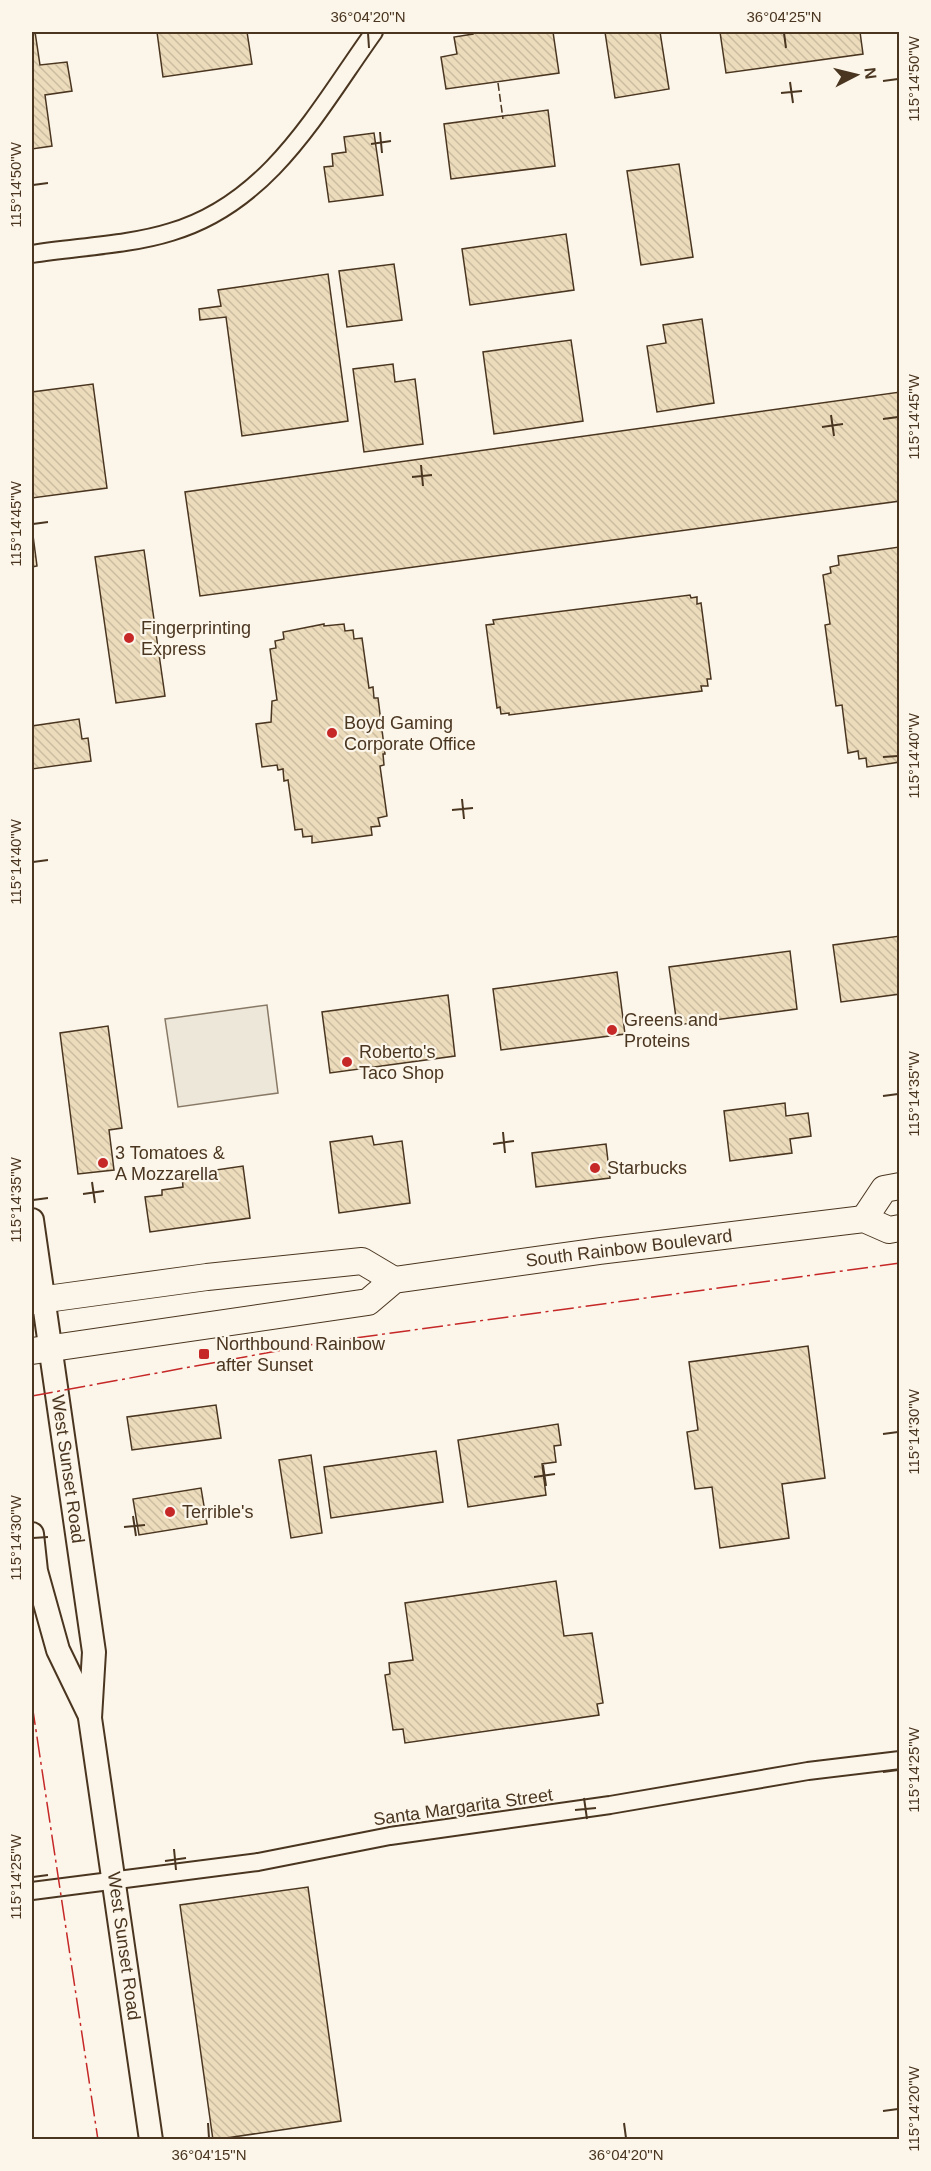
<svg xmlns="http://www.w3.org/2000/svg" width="931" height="2171" font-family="Helvetica,sans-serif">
<defs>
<pattern id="building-back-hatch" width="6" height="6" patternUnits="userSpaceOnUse" patternTransform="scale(1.5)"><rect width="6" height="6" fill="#ecdcbc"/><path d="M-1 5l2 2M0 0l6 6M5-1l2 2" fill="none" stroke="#ccbda1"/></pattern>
</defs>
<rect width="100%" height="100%" fill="#fbf6e9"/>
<polygon fill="#ede7d9" stroke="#887966" stroke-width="1.5" points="267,1005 278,1093 178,1107 165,1019"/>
<g fill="url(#building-back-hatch)" stroke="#4a3520" stroke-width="1.5">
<polygon points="32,32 35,32 40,65 67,62 72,91 45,95 52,146 32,149"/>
<polygon points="157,32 247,32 252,64 163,77"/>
<polygon points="473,32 553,32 559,73 446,89 441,57 457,54 454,37 473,34"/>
<polygon points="605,32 660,32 669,89 615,98"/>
<polygon points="720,32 860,32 863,54 726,73"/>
<polygon points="548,110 555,166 451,179 444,124"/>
<polygon points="374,133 383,195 329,202 324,167 333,166 332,154 346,152 344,137"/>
<polygon points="679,164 693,257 641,265 627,171"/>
<polygon points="566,234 574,290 470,305 462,249"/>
<polygon points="394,264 402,320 347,327 339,271"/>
<polygon points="328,274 348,421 242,436 226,317 200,320 199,309 221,306 218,290"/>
<polygon points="702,319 714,403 657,412 647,346 666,343 663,325"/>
<polygon points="571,340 583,421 494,434 483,352"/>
<polygon points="393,364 395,382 415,379 423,444 364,452 353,369"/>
<polygon points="93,384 107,488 32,498 32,392"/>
<polygon points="900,392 900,501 200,596 185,492"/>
<polygon points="32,528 37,566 32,567"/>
<polygon points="899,547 900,762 867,767 866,758 859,759 858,751 848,753 842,705 836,706 825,625 830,624 823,575 831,573 830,567 839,565 838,556"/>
<polygon points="144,550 165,696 116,703 95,557"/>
<polygon points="690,595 691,598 697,597 697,604 701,603 711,679 707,679 708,686 701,686 702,691 509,715 509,713 501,714 500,707 497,708 486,625 494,624 493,620"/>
<polygon points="324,624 324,626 344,624 345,631 353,630 354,639 362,638 369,688 373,687 374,698 378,698 385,754 383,754 384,765 380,766 387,816 378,818 380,826 371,827 372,835 312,843 312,836 303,837 302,829 295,830 288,780 284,781 283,769 278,770 277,765 262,767 256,724 271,722 272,701 277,700 270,649 276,648 275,641 284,639 283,632"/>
<polygon points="79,719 82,739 88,738 91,761 32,769 32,726"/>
<polygon points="900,936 900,994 841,1002 833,945"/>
<polygon points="790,951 797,1009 677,1025 669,967"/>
<polygon points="617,972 625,1034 501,1050 493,989"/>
<polygon points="448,995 455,1056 330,1073 322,1012"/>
<polygon points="108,1026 122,1128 109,1130 114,1170 78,1174 60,1033"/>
<polygon points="785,1103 786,1116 808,1113 811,1136 790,1139 792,1153 730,1161 724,1111"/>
<polygon points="372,1136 374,1145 402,1141 410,1203 339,1213 330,1142"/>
<polygon points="606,1144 610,1178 536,1187 532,1153"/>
<polygon points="243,1166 250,1218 150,1232 145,1197 162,1195 162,1190 183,1187 182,1175"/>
<polygon points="808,1346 825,1478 782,1484 789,1538 720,1548 712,1487 695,1489 687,1432 698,1430 689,1362"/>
<polygon points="216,1405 221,1438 132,1450 127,1417"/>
<polygon points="558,1424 561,1445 554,1446 556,1462 542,1464 546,1495 468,1507 458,1440"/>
<polygon points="436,1451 443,1502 331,1518 324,1467"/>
<polygon points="311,1455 322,1533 291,1538 279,1460"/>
<polygon points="201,1488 207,1524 139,1535 133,1499"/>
<polygon points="556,1581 564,1636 592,1633 603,1703 597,1704 599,1715 405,1743 403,1729 393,1730 385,1675 390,1674 389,1663 413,1660 405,1603"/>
<polygon points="308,1887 341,2121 213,2140 180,1905"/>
</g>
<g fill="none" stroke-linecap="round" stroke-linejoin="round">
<defs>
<g id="minor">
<path d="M32 254C75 247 130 245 171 232 270 203 318 110 374 32"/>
<polyline points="32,1891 258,1862 390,1836 610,1805 808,1771 900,1760"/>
</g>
<g id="secondary">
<polyline points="32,1220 94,1652 90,1718 151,2140"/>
<polyline points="32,1534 36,1571 58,1650 89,1714"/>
</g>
<g id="primary">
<polyline points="864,1219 884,1189 900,1186"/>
<polyline points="32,1301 207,1277 362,1261 394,1280"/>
<polyline points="32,1351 368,1302 394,1280 600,1251 864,1219 889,1230 900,1228"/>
</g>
</defs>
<use href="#minor" stroke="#4a3520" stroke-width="20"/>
<use href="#secondary" stroke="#4a3520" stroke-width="26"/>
<use href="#primary" stroke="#4a3520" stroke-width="28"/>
<use href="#minor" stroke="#fbf6e9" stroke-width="16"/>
<use href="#secondary" stroke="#fbf6e9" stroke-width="22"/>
<use href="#primary" stroke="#fbf6e9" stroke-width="26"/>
<polyline stroke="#4a3520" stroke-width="1.5" stroke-dasharray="8 3" stroke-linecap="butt" points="498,83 503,119"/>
<g stroke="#c62828" stroke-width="1.5" stroke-dasharray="21 4.5 3 4.5" stroke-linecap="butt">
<polyline points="32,1396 326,1342 900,1263"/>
<polyline points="32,1704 98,2140"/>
</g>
</g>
<path fill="none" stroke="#4a3520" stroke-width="2" d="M368 33 369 48M784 33 786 48M883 81 898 79M790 82 793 103M781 93 802 91M380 132 382 153M371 144 391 141M33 185 48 183M831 415 834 436M883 419 898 417M822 427 843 424M421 465 423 486M412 477 432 475M33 524 48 522M883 757 898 756M462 799 464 819M452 810 473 808M33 862 48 860M883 1096 898 1094M503 1132 505 1153M493 1144 514 1141M92 1182 95 1203M83 1194 104 1191M33 1200 48 1198M883 1434 898 1432M543 1465 546 1486M534 1477 555 1474M133 1516 136 1536M124 1527 145 1525M33 1538 48 1537M883 1772 898 1770M584 1798 587 1819M575 1810 596 1808M174 1849 176 1870M165 1861 186 1858M33 1877 48 1875M883 2111 898 2109M208 2123 209 2138M624 2123 626 2138"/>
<g fill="#c62828" stroke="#fbf6e9" stroke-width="2">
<circle cx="129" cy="638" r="6"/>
<circle cx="332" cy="733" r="6"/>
<circle cx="612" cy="1030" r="6"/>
<circle cx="347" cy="1062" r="6"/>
<circle cx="103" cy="1163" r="6"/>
<circle cx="595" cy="1168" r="6"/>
<rect x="198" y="1348" width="12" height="12" rx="3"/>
<circle cx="170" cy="1512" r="6"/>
</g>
<g text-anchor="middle" stroke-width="4.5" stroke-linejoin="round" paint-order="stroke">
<g font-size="18" fill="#4a3520" stroke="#fbf6e9" text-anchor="start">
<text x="141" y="634">Fingerprinting<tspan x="141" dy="21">Express</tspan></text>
<text x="344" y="729">Boyd Gaming<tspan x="344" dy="21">Corporate Office</tspan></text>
<text x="624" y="1026">Greens and<tspan x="624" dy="21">Proteins</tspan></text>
<text x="359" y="1058">Roberto's<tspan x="359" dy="21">Taco Shop</tspan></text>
<text x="115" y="1159">3 Tomatoes &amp;<tspan x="115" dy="21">A Mozzarella</tspan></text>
<text x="607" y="1174">Starbucks</text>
<text x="216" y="1350">Northbound Rainbow<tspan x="216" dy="21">after Sunset</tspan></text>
<text x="182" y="1518">Terrible's</text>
</g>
<g font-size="18" fill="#4a3520" stroke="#fbf6e9">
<text transform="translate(629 1248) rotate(-7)" y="6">South Rainbow Boulevard</text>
<text transform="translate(68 1469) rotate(82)" y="6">West Sunset Road</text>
<text transform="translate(463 1807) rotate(-8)" y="6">Santa Margarita Street</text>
<text transform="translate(124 1946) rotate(82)" y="6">West Sunset Road</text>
</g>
</g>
<rect width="931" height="2171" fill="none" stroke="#fbf6e9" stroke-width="66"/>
<g transform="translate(856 75) rotate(83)" stroke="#fbf6e9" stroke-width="4.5" paint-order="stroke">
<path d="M0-4.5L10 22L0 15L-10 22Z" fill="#4a3520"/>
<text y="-9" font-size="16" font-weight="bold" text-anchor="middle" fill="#4a3520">N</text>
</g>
<rect x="33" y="33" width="865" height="2105" fill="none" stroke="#4a3520" stroke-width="2"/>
<g font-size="15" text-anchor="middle" fill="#4a3520">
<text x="368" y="22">36°04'20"N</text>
<text x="784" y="22">36°04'25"N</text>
<text transform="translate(914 79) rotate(-90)" y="5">115°14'50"W</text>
<text transform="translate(16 185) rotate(-90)" y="5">115°14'50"W</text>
<text transform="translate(914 417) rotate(-90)" y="5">115°14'45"W</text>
<text transform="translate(16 524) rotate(-90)" y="5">115°14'45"W</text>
<text transform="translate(914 756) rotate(-90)" y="5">115°14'40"W</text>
<text transform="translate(16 862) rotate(-90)" y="5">115°14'40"W</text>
<text transform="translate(914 1094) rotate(-90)" y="5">115°14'35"W</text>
<text transform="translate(16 1200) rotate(-90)" y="5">115°14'35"W</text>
<text transform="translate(914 1432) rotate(-90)" y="5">115°14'30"W</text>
<text transform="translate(16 1538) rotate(-90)" y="5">115°14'30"W</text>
<text transform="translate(914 1770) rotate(-90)" y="5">115°14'25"W</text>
<text transform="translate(16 1877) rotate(-90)" y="5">115°14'25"W</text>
<text transform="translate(914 2109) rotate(-90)" y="5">115°14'20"W</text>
<text x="209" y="2160">36°04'15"N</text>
<text x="626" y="2160">36°04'20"N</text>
</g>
</svg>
